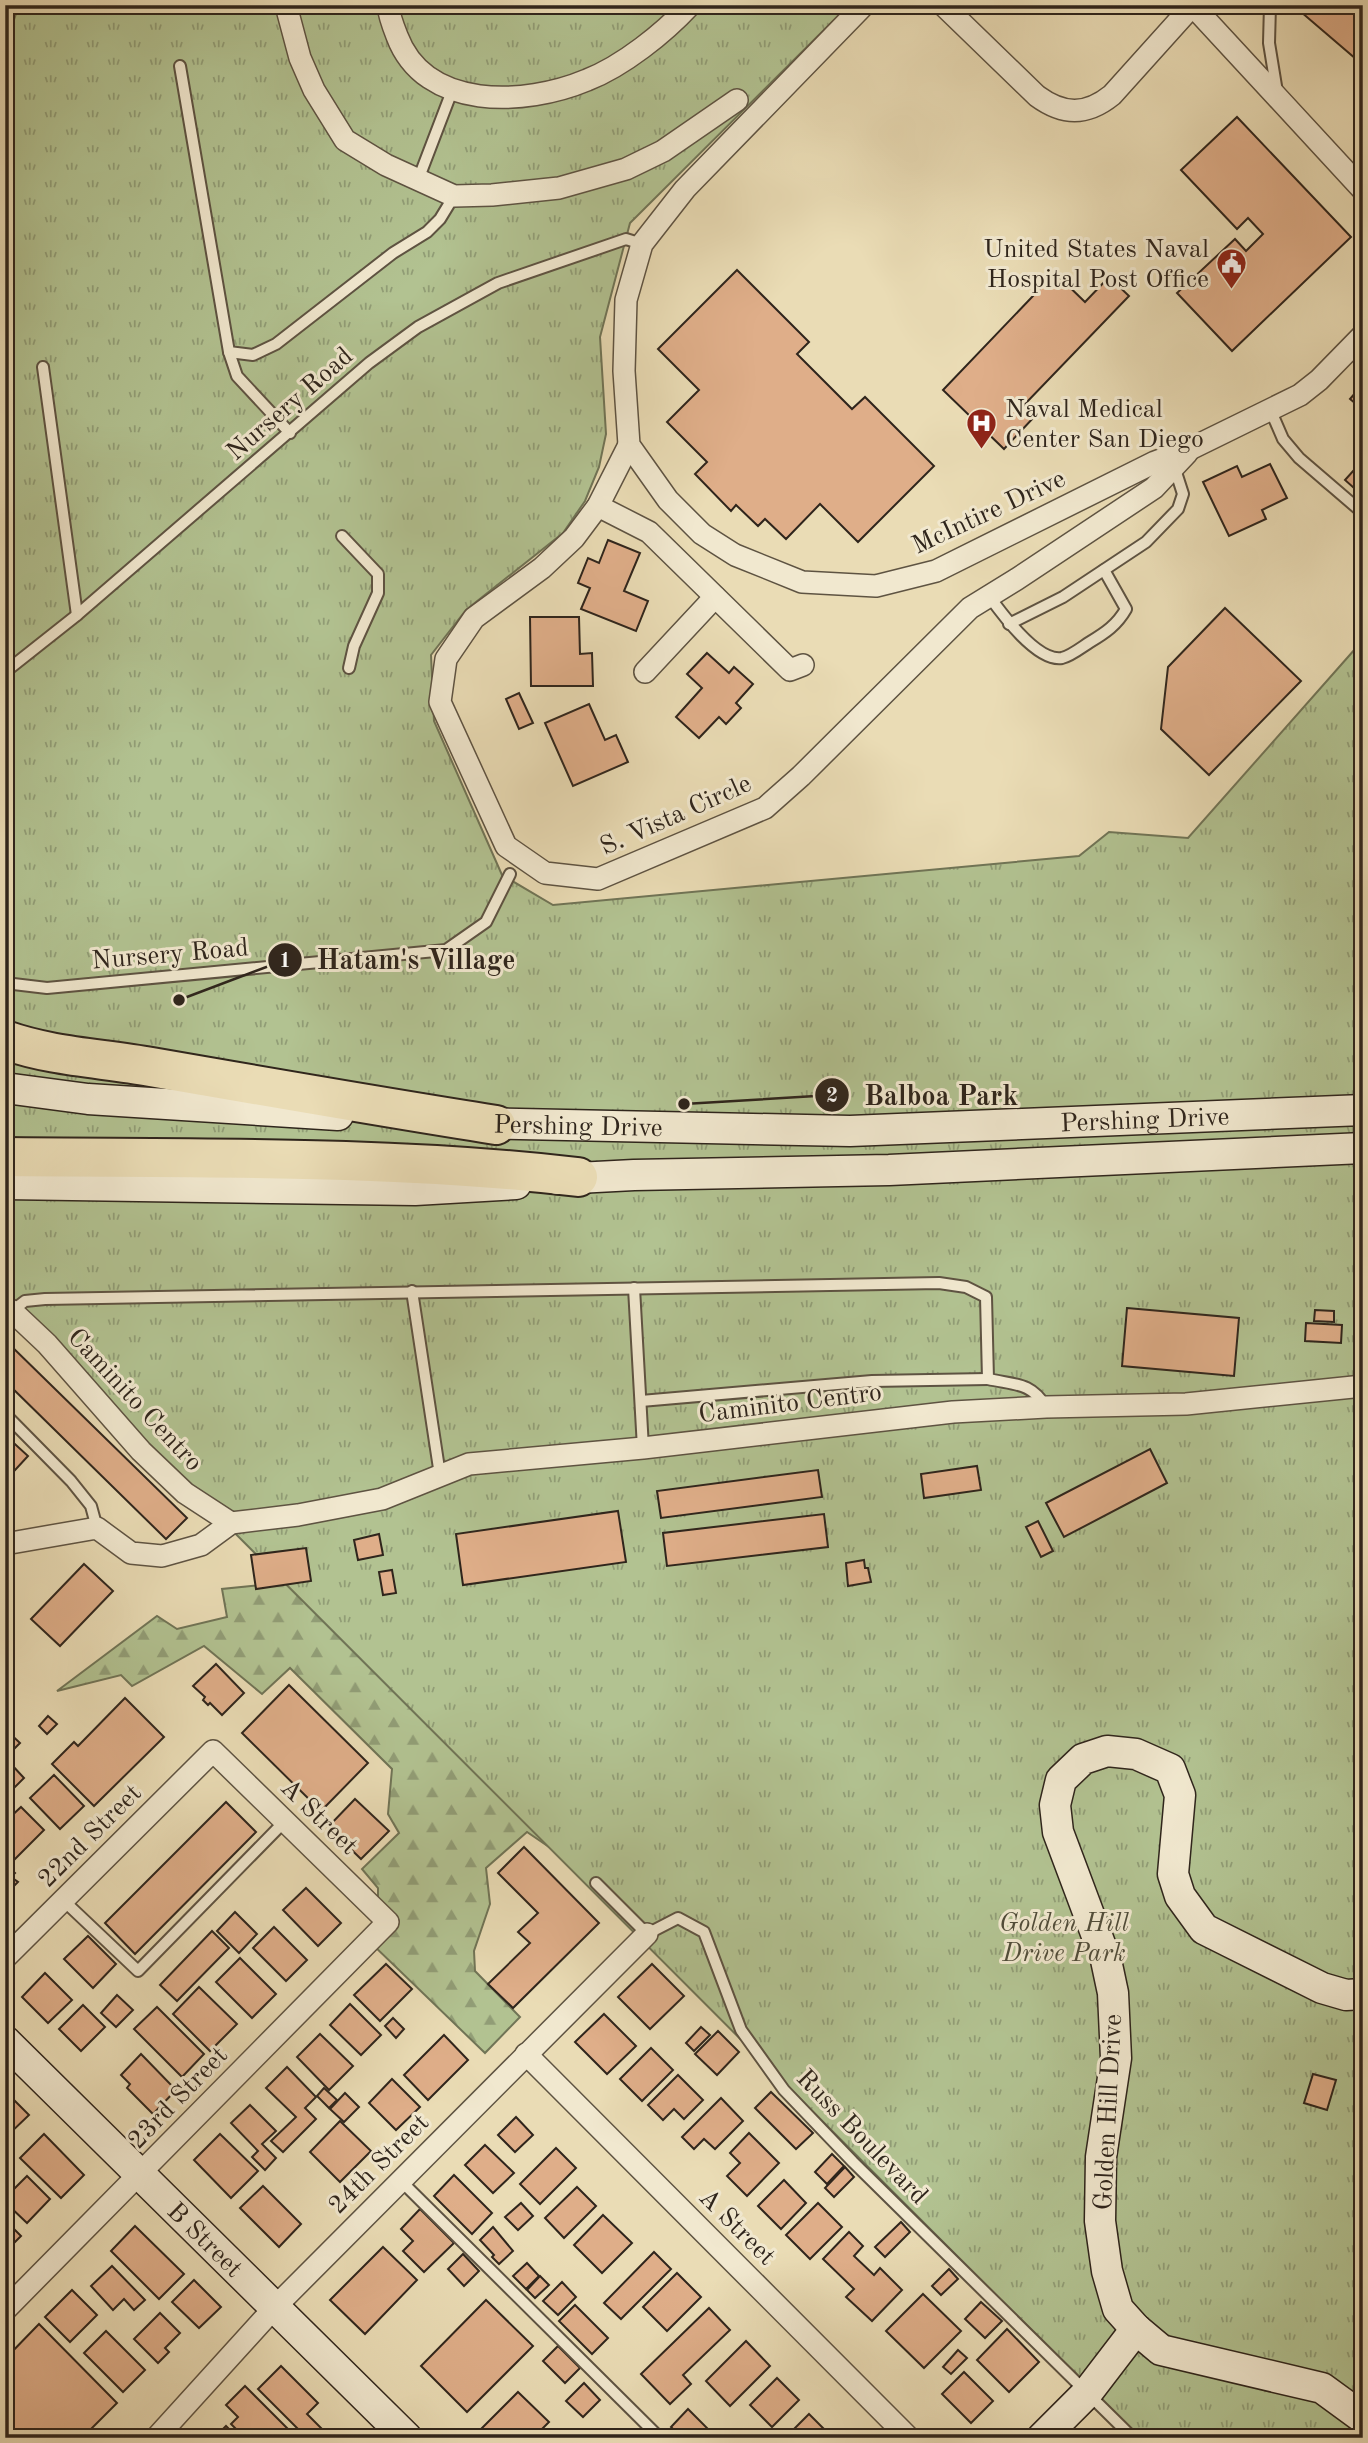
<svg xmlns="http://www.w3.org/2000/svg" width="1368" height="2443" font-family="'Old Standard TT',serif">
<defs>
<pattern id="forest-firs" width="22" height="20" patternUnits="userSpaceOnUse" patternTransform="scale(1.75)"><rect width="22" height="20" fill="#b2c291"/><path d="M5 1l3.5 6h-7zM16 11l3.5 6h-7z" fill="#919d76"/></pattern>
<pattern id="park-tufts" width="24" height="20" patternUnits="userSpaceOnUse" patternTransform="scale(1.75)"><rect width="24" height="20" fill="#b2c291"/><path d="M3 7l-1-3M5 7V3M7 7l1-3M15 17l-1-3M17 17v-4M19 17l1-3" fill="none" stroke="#919d76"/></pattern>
</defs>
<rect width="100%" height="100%" fill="#eadcb5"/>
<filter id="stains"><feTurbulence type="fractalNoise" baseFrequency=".00286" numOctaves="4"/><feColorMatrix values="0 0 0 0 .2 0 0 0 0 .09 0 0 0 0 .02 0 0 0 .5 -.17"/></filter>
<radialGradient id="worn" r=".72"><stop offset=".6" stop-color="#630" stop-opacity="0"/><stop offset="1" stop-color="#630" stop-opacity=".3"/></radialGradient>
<polygon fill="url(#forest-firs)" stroke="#707456" stroke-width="2" points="327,1578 966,2245 894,2197 867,2155 574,1864 527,1832 486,1868 490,1904 474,1951 475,1971 520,2017 485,2053 372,1944 378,1924 378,1888 362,1869 399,1833 388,1814 392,1769 290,1668 262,1694 204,1646 132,1686 121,1675 57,1691 157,1616 177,1629 227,1617 222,1589"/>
<polygon fill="url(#park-tufts)" stroke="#707456" stroke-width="2" points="19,5 849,5 630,223 600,337 606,434 599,467 585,501 563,533 466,610 431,655 434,721 502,875 553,905 1079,856 1109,832 1188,838 1363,640 1363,2438 1139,2438 5,1303 5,46"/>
<g fill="#dfae89" stroke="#2f251c" stroke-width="2">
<polygon points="1295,5 1363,5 1363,65 1294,6"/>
<polygon points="1237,117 1351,237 1232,351 1177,293 1235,239 1246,251 1263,234 1248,218 1237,229 1181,170"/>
<polygon points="737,270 809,342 797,354 852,409 865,397 934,466 858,542 820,504 786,539 765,519 758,526 736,505 731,511 695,474 707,462 667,422 699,390 658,349"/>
<polygon points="1055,273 1085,302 1109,277 1129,296 1024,405 1035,416 1004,449 943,390"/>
<polygon points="1363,384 1363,410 1350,399"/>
<polygon points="1363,460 1363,496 1345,480"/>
<polygon points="1270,464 1287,498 1262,510 1266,519 1229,536 1203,482 1237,466 1242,477"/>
<polygon points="608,540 640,553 624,591 648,601 636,631 581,609 590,588 578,583 588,558 599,563"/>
<polygon points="1225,608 1301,681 1209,775 1161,729 1168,667"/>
<polygon points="530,617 579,617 580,654 592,653 593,686 531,686"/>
<polygon points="707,653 729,673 734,667 753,684 736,703 741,708 726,724 719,717 699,738 676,717 702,688 687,674"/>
<polygon points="519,693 533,723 519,729 506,699"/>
<polygon points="589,704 605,740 616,735 628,762 573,786 545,723"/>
<polygon points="1127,1308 1239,1318 1234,1376 1122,1366"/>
<polygon points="1315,1310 1334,1311 1334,1322 1314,1321"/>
<polygon points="1306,1323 1342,1325 1341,1343 1305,1341"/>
<polygon points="5,1340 187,1518 166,1539 5,1381"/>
<polygon points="5,1435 28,1456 5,1481"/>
<polygon points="1150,1449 1167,1483 1064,1537 1046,1503"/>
<polygon points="977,1466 981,1490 924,1498 921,1474"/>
<polygon points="818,1470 822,1497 661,1518 657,1491"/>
<polygon points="618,1511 626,1562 463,1585 456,1534"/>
<polygon points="824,1514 828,1547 667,1566 663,1533"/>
<polygon points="1038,1521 1053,1551 1041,1557 1026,1527"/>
<polygon points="379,1534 383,1555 358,1560 354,1540"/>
<polygon points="306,1548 311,1581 256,1589 251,1555"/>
<polygon points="864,1560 865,1568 868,1568 871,1582 848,1586 846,1563"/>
<polygon points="84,1564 113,1591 60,1646 31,1619"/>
<polygon points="392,1570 396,1593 383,1595 379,1572"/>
<polygon points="216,1664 244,1693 222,1715 210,1703 208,1705 203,1700 205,1697 193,1686"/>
<polygon points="289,1685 368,1763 321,1811 242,1733"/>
<polygon points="125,1698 164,1737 94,1806 52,1764 74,1742 78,1746"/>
<polygon points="48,1716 57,1724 47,1734 39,1726"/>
<polygon points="5,1729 20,1743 5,1758"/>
<polygon points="11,1764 24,1778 10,1792 5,1788 5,1770"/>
<polygon points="54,1775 84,1806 60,1829 30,1798"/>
<polygon points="355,1799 389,1831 361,1859 328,1827"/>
<polygon points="226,1802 256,1832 135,1954 105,1923"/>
<polygon points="21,1807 44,1830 14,1860 5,1850 5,1822"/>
<polygon points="524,1847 599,1923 513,2008 488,1984 530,1943 518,1932 538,1913 498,1873"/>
<polygon points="5,1864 15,1873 11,1877 18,1882 5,1895"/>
<polygon points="306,1888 341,1923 318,1946 283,1910"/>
<polygon points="235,1912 257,1934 239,1953 217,1931"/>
<polygon points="274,1927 307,1960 286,1981 253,1948"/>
<polygon points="212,1931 229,1948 177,2001 160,1985"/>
<polygon points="88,1936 116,1964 93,1988 64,1959"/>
<polygon points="240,1958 276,1994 252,2018 216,1982"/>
<polygon points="386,1964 412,1989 380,2021 354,1995"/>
<polygon points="652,1964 684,1996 650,2029 618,1997"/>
<polygon points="45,1973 72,2000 48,2023 22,1997"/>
<polygon points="199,1987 237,2024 210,2051 173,2014"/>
<polygon points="117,1995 133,2010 116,2027 101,2013"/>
<polygon points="350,2004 381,2035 361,2055 330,2025"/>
<polygon points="83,2005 105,2027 81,2051 59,2029"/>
<polygon points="157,2007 204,2054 182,2077 134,2029"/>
<polygon points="604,2014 636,2046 607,2074 575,2042"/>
<polygon points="393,2018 404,2029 396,2038 385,2026"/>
<polygon points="701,2027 710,2035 694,2051 686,2043"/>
<polygon points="718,2031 739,2052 717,2075 695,2054"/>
<polygon points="320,2034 353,2066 329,2090 297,2057"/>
<polygon points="444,2035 468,2060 428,2100 404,2075"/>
<polygon points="651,2048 673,2070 642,2101 620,2079"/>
<polygon points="141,2054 176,2090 153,2114 127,2088 130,2084 121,2075"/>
<polygon points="287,2067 316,2097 305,2108 316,2119 283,2152 271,2141 296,2117 266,2088"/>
<polygon points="1313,2074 1336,2080 1327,2110 1304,2103"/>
<polygon points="678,2075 703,2100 684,2119 674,2109 663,2120 648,2105"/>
<polygon points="392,2079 420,2107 396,2130 369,2103"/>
<polygon points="324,2088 337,2100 329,2108 317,2096"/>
<polygon points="5,2091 29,2115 5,2138"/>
<polygon points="771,2092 813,2133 796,2149 755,2108"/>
<polygon points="345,2093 359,2107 344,2122 330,2109"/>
<polygon points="721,2098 743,2121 715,2149 704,2139 694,2149 682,2137"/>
<polygon points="250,2105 276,2131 262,2144 276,2158 265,2170 252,2157 258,2151 231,2123"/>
<polygon points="516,2117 533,2135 515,2152 498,2135"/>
<polygon points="340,2121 371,2151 340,2182 310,2152"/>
<polygon points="749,2133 779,2163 747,2196 727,2176 740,2163 730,2153"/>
<polygon points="44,2134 84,2175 61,2198 20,2158"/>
<polygon points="220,2134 258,2171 231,2198 194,2160"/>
<polygon points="485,2145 514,2173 493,2193 465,2165"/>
<polygon points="556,2148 576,2168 540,2204 520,2184"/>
<polygon points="832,2154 844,2166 827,2184 815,2172"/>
<polygon points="845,2167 854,2177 834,2197 825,2188"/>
<polygon points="454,2175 492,2213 472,2234 434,2196"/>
<polygon points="27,2176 50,2199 27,2223 5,2202 5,2198"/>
<polygon points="784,2180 806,2203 781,2229 758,2206"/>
<polygon points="263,2186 301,2224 279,2247 240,2208"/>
<polygon points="577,2187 596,2206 564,2238 545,2218"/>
<polygon points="521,2203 533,2216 518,2230 505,2217"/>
<polygon points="818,2203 842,2227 810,2259 786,2235"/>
<polygon points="420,2209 454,2243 424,2272 403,2251 413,2241 401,2229"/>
<polygon points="603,2215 632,2243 602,2273 574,2245"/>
<polygon points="5,2220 21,2236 5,2252"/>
<polygon points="901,2222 910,2232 885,2257 875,2247"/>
<polygon points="135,2226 184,2274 159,2299 111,2251"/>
<polygon points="493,2227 513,2251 499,2264 492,2257 494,2255 480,2240"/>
<polygon points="849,2232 863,2246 854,2256 874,2275 880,2268 902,2290 872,2321 846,2297 854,2289 823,2259"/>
<polygon points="383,2247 417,2280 365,2334 330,2300"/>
<polygon points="654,2252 671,2269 621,2319 604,2303"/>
<polygon points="463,2254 479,2271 464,2286 448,2269"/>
<polygon points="527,2263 539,2276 526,2289 513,2276"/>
<polygon points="112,2266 145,2300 134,2310 124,2299 113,2310 91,2286"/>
<polygon points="949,2269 958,2279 941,2295 932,2286"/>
<polygon points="677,2273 701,2297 667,2331 643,2307"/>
<polygon points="540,2276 549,2285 535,2298 527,2290"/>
<polygon points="194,2280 221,2307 199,2328 172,2302"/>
<polygon points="562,2282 576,2297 558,2315 543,2301"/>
<polygon points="72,2290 97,2315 70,2342 45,2317"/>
<polygon points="923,2294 961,2331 924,2368 886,2331"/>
<polygon points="486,2300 533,2346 467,2412 421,2366"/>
<polygon points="981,2302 1002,2321 985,2338 965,2319"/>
<polygon points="575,2305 608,2338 592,2354 559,2321"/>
<polygon points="709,2308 730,2330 683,2375 691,2384 670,2404 641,2374"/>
<polygon points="160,2313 180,2333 165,2348 169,2352 158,2363 134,2339"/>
<polygon points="39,2324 117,2403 82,2438 5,2438 5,2359"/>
<polygon points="1007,2329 1039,2362 1009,2392 977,2360"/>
<polygon points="106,2331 145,2370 123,2392 84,2353"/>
<polygon points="746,2341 770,2366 730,2406 706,2381"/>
<polygon points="558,2346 580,2368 565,2383 543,2361"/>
<polygon points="958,2350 967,2358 951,2374 943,2367"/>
<polygon points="281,2366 318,2403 307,2414 322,2429 313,2438 307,2438 258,2389"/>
<polygon points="964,2372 993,2401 971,2423 942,2394"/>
<polygon points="777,2378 799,2400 772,2427 750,2405"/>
<polygon points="584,2383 600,2400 583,2417 566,2401"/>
<polygon points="245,2386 289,2430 281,2438 245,2438 231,2424 238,2417 226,2405"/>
<polygon points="518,2392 549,2422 533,2438 490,2438 481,2429"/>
<polygon points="688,2409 712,2433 708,2438 682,2438 671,2427"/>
<polygon points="809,2414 829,2434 825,2438 785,2438"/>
<polygon points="226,2426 238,2438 214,2438"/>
</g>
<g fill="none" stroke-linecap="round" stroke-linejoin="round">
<defs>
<g id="lane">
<polyline points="1270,5 1269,43 1277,92"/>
<polyline points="180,66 229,352 253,355 276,344 393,253 427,232 440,219 454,196"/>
<polyline points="418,180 452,91"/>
<polyline points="229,352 237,376 290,433"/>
<polyline points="43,367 77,615"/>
<polyline points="1270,409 1283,439 1299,458 1363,513"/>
<polyline points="342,536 378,574 378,593 354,646 349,668"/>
<path d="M989 596C1002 614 1037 662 1062 658 1071 656 1082 647 1090 642 1105 633 1117 625 1126 609L1104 570"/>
<polyline points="1009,624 1063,597 1146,542 1178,509 1183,494 1174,466"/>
<polyline points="5,672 77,615 369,363 418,327 498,283 626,239 642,244"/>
<polyline points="5,983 47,988 446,950 486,922 510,874"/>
<polyline points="634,1288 643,1448"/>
<polyline points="412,1291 440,1475"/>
<path d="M12 1311 25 1301 45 1299 939 1283 966 1287 986 1297 988 1379C1015 1385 1031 1382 1046 1407"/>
<polyline points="641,1401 872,1381 988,1379"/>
<polyline points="5,1414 71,1481 91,1506 97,1528"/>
<polyline points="596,1883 647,1934 678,1918 704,1932 741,2030 784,2090 853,2162 1133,2438"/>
<polyline points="63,1900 138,1971 285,1821"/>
<polyline points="400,2180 660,2438"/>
</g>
<g id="street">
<polyline points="288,5 288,13 300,58 314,90 345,140 386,165 454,196 492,195 559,188 626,169 663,151 737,100"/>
<path d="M388 5C389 16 393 26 397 36 425 111 525 106 587 80 623 66 664 33 690 5"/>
<polyline points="864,5 685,189 642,244 626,300 624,371 629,445 668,500 702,534 735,555 802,582 876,586 936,571 1155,462 1190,449 1300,395 1319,380 1363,335"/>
<path d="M943 5 1037 96C1063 115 1086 116 1112 95L1193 5"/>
<polyline points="1193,6 1363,190"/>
<polyline points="629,445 598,506 574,538 542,568 474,618 446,659 440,702 506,846 545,873 598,879 765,808 801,776 970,608 1017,579 1154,488 1187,453"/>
<polyline points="598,506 649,532 790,670 803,665"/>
<polyline points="645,672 715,597"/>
<polyline points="5,1307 12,1311 47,1344 141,1451 185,1493 231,1523"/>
<polyline points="5,1544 97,1528 131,1553 162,1556 201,1545 231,1523 298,1515 382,1499 469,1464 643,1448 953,1412 1046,1407 1186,1404 1363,1386"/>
<polyline points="5,1958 213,1751 388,1922 5,2310"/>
<polyline points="526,2054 909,2438"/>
<polyline points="156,2438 275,2307 647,1934"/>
</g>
<g id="secondary">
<polyline points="5,1088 88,1099 338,1115"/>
<path id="s1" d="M475 1123 850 1131 1363 1110"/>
<polyline points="558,1179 634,1175 889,1170 1363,1148"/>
<polyline points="5,1184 415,1190 516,1184"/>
<polyline points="1363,1994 1346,1995 1322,1988 1204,1929 1180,1896 1173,1874 1180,1795 1170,1769 1136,1754 1107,1751 1083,1759 1061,1780 1055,1805 1058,1832 1106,1960 1113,1993 1116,2058 1101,2157 1100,2221 1107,2271 1118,2309 1136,2329 1161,2350 1322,2388 1363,2418"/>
<path id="s2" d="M5 2041 407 2438"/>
<polyline points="1042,2438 1087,2393 1136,2329"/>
</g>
<g id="highway">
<path d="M5 1040C53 1057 102 1058 151 1067 266 1087 381 1107 496 1125"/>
<path d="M5 1157C196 1159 388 1155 578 1177"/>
</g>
</defs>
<use href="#lane" stroke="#5e5342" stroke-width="14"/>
<use href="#street" stroke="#5e5342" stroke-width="24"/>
<use href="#secondary" stroke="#2f251c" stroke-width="33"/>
<use href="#highway" stroke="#2f251c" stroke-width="42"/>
<use href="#lane" stroke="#f1e8cf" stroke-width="10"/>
<use href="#street" stroke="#f1e8cf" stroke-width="21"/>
<use href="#secondary" stroke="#f1e8cf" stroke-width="30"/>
<use href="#highway" stroke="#eadcb5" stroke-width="38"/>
</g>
<defs>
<symbol id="civic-pin" viewBox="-11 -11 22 30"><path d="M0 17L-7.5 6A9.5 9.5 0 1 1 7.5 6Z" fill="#8f2418" stroke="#f1e8cf"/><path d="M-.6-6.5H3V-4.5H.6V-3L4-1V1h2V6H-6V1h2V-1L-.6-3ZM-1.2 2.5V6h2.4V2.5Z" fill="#fff"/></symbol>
<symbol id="hospital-pin" viewBox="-11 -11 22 30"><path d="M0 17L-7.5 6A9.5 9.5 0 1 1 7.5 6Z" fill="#8f2418" stroke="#f1e8cf"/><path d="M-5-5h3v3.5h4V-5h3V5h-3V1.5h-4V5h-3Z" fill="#fff"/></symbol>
</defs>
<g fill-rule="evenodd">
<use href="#civic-pin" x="1214" y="246" width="35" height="47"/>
<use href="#hospital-pin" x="964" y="406" width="35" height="47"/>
</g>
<g text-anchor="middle" stroke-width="6" stroke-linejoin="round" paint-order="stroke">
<g font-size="26" fill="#2f251c" stroke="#f1e8cf" text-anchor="end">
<text x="1209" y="257">United States Naval<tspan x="1209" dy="30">Hospital Post Office</tspan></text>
<text x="1005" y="417" text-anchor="start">Naval Medical<tspan x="1005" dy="30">Center San Diego</tspan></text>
</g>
<g font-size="26" fill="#2f251c" stroke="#f1e8cf">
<text transform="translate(289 403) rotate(-41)" y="9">Nursery Road</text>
<text transform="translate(988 511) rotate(-25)" y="9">McIntire Drive</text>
<text transform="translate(675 814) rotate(-24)" y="9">S. Vista Circle</text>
<text transform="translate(170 953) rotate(-5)" y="9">Nursery Road</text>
<text dy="9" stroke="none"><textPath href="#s1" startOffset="670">Pershing Drive</textPath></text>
<text dy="9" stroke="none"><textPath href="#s1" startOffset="103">Pershing Drive</textPath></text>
<text transform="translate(136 1399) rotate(47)" y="9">Caminito Centro</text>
<text transform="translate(790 1402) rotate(-7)" y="9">Caminito Centro</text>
<text transform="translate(320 1816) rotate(44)" y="9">A Street</text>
<text transform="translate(89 1835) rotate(-45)" y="9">22nd Street</text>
<text transform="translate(177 2097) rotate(-46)" y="9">23rd Street</text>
<text transform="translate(1107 2112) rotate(-87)" y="9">Golden Hill Drive</text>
<text transform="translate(863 2136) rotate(46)" y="9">Russ Boulevard</text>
<text transform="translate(378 2163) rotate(-45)" y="9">24th Street</text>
<text transform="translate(738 2226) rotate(45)" y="9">A Street</text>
<text dy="9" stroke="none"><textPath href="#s2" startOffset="282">B Street</textPath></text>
</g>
<g font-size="26" font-style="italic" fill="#504c39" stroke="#f1e8cf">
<text x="1064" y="1931">Golden Hill<tspan x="1064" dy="30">Drive Park</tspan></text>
</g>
</g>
<path fill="none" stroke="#2f251c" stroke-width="2.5" d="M179 1000L285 960M684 1104L832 1095"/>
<g fill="#2f251c" stroke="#f1e8cf" stroke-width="2.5">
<circle cx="179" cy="1000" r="7"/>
<circle cx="684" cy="1104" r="7"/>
<circle cx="285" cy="960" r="18"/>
<circle cx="832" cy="1095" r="18"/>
</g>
<g font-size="21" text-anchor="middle" font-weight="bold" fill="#fff">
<text x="285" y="967">1</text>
<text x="832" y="1102">2</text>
</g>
<g font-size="28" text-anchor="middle" font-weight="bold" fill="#2f251c" stroke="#f1e8cf" stroke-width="6" stroke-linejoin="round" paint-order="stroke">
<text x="416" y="969">Hatam's Village</text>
<text x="941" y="1105">Balboa Park</text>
</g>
<rect width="1368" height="2443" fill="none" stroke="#eadcb5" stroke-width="28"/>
<rect x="7" y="7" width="1354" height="2429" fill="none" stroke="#2f251c" stroke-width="3.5"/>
<rect x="14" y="14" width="1340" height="2415" fill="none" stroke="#2f251c" stroke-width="2"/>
<rect width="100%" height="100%" filter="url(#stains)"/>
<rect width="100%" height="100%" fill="url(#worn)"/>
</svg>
